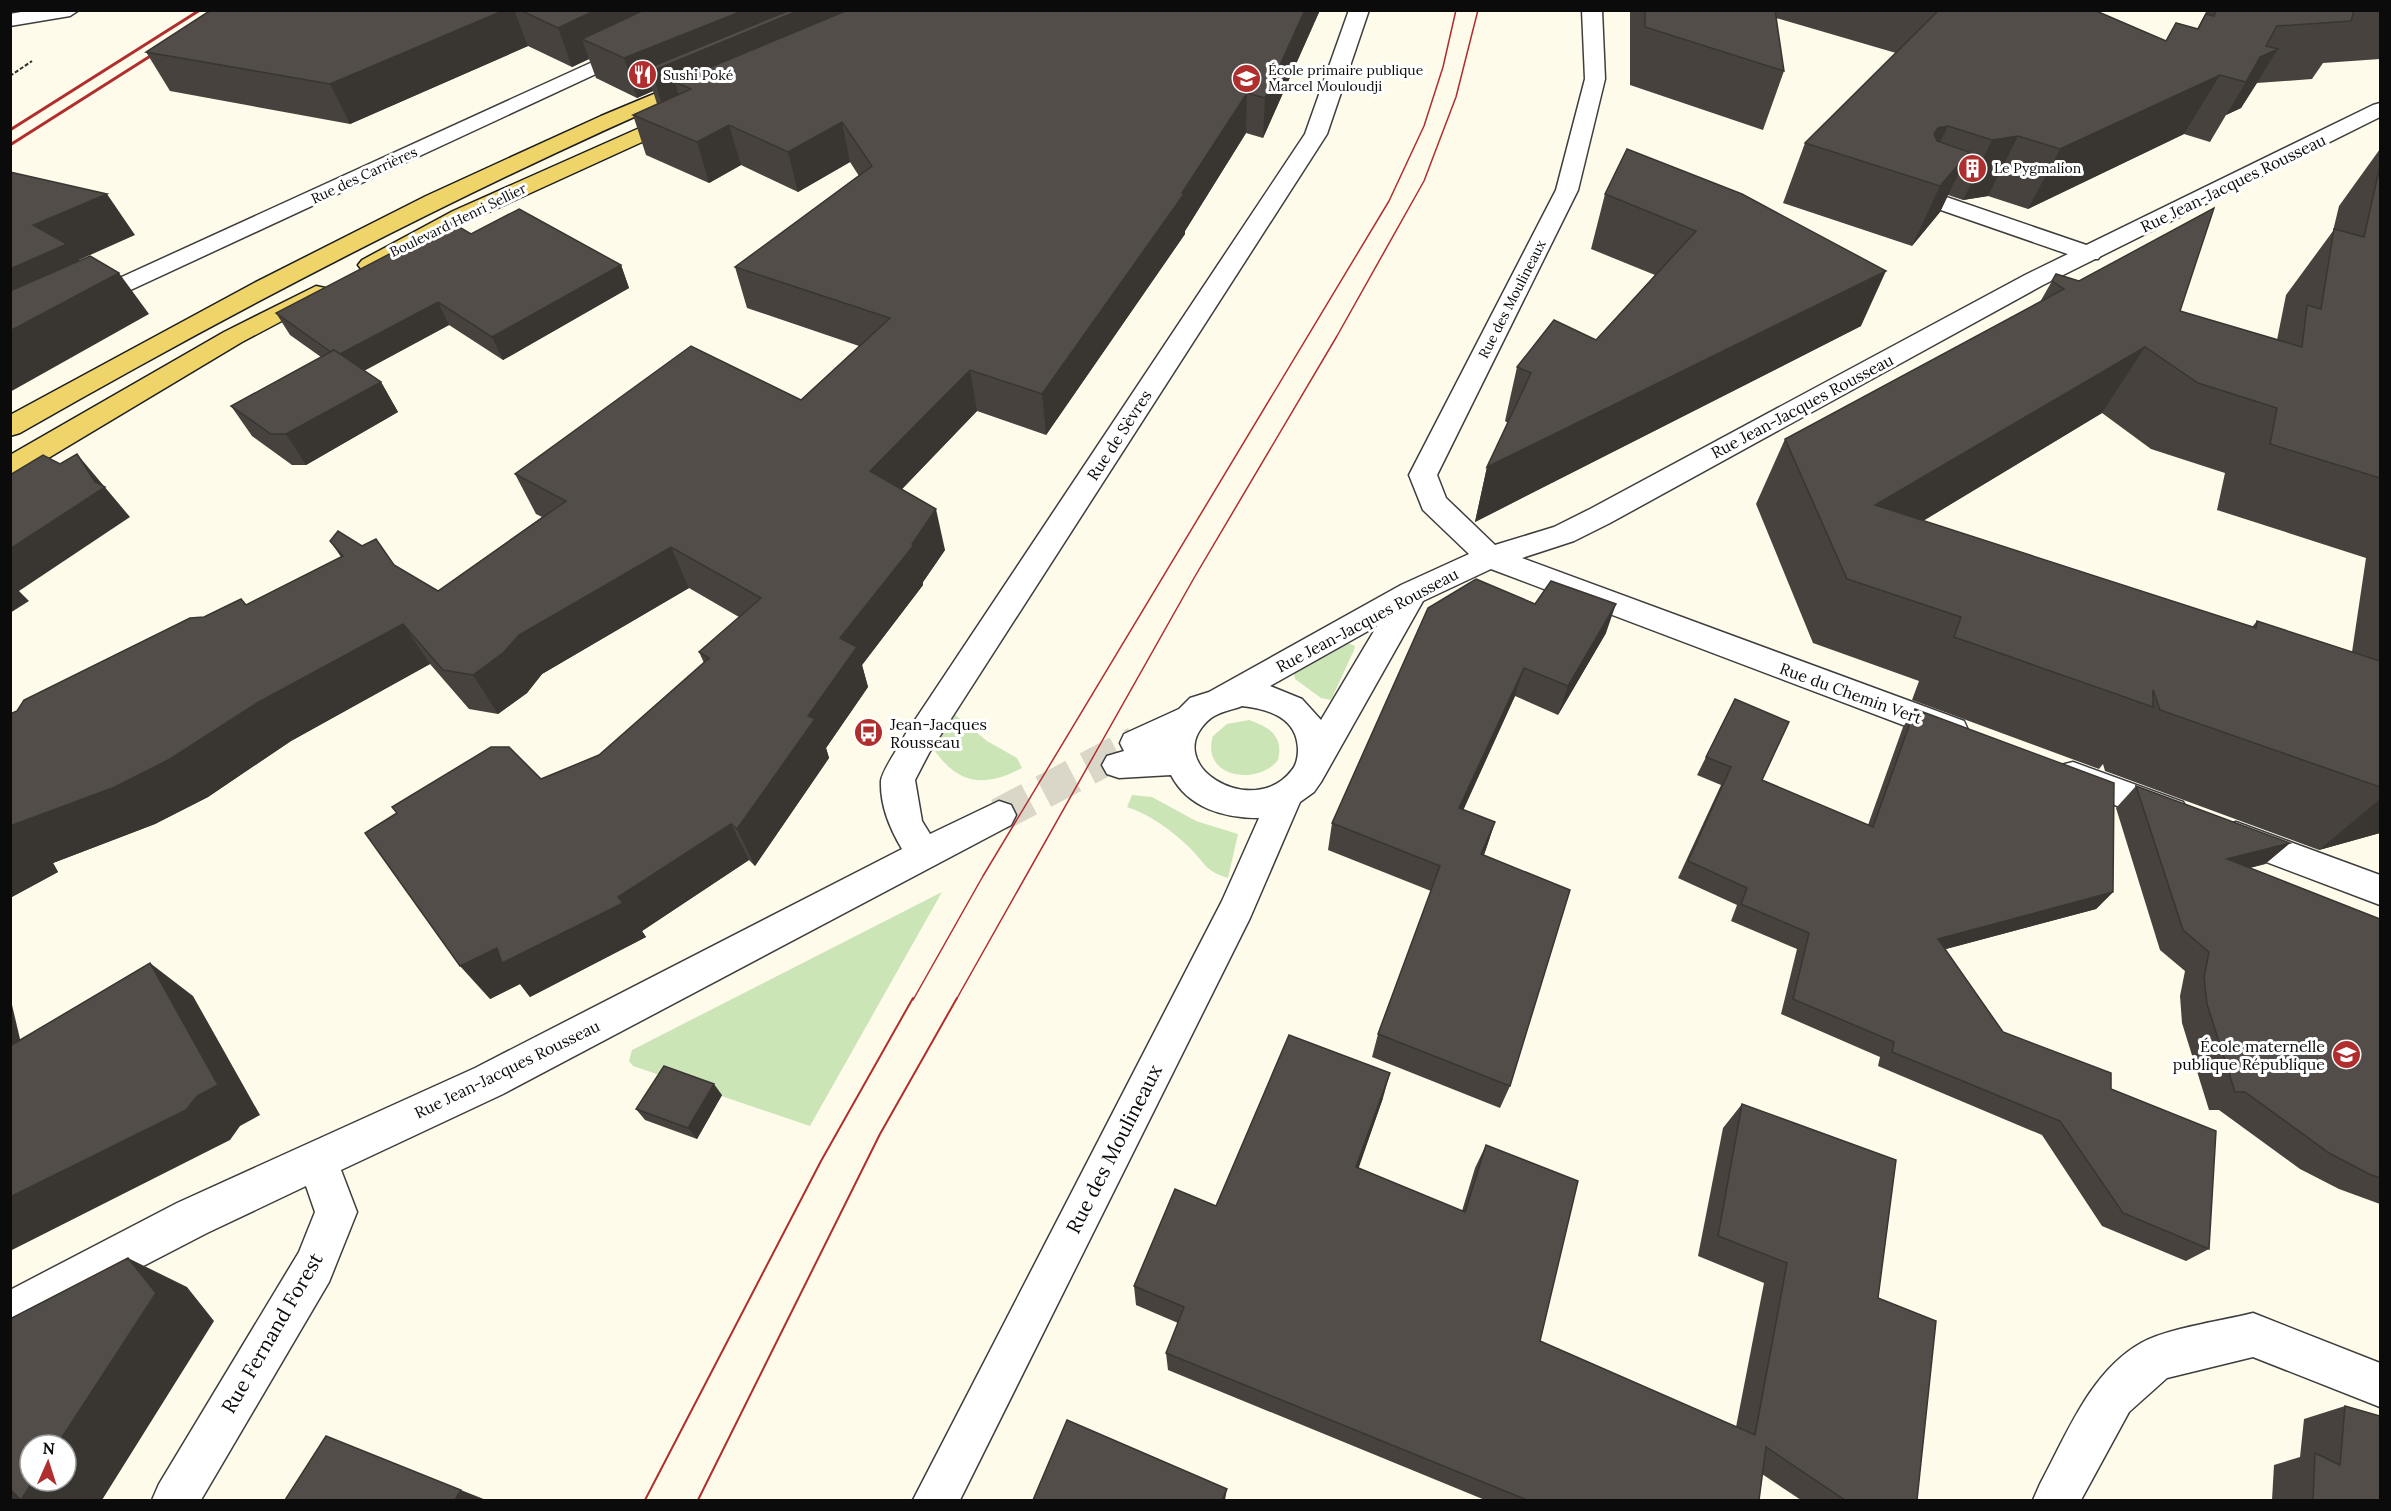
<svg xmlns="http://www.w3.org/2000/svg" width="2391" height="1511" font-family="Lora,serif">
<rect width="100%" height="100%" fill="#fefbea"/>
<g fill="#cce5b7">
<polygon points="1348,643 1355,646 1354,650 1331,700 1321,698 1295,679 1294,673"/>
<path d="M953 713 987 741 1017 758 1022 768C986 787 960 786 935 751L938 738Z"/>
<path d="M1249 720C1269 727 1284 736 1278 760 1257 787 1200 777 1213 736L1227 724Z"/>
<path d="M1132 795 1152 797 1196 821 1238 834 1228 878C1205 871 1205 863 1189 847 1171 830 1151 815 1127 807Z"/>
<polygon points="942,892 810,1126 633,1066 629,1061 632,1050"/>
</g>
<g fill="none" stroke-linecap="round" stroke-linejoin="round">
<polyline stroke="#dad7c9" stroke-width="34" stroke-dasharray="34 16" stroke-linecap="butt" points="999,815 1136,743"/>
<defs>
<polygon id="lane" points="1920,188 2098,249 2102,254 2098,259 2082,259 1912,200 1909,195 1912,190"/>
<g id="street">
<polygon points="32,10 79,10 70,16 10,26 10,14"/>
<path d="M1349 10H1369L1327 134 929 753 915 780 922 821 930 834 999 801 1011 805 1016 815 1011 825 503 1094 341 1170 357 1212 329 1282 201 1500H152L159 1484 299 1252 315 1212 306 1186 207 1233 10 1335V1290L177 1203 475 1068 902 849C890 829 880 805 881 781 882 770 900 746 905 735L1305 134Z"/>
<path d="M1582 10H1602L1605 79 1578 190 1437 475 1446 498 1495 545 1554 527 1590 509 2025 275 2373 105 2380 103V117L2043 285 1610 523 1574 541 1522 558 1964 721 1968 730 1964 739 1952 743 1940 739 1491 569 1423 601 1321 782 1314 792 1300 802 1250 918 960 1500H913L1222 901 1259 818C1224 818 1188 808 1171 775L1119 778 1107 774 1102 765 1107 756 1124 751 1120 743 1124 734 1179 709 1190 698 1209 692 1401 585 1469 554 1423 510 1409 475 1556 190 1585 79ZM1377 626 1321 720 1302 699 1270 686ZM1242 706C1268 709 1297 717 1298 749 1298 756 1297 764 1292 770 1253 822 1156 763 1211 718 1219 712 1232 710 1242 706Z"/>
<polygon points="632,44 639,46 642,50 639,54 10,346 10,328"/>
<polygon points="2073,762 2183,802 2188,812 2183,822 2171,826 2061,785 2056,775 2061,765"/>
<polygon points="2236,822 2380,875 2380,905 2224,846 2219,836 2224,826"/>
<path d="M2253 1313 2380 1363V1407L2253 1357 2167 1378 2129 1412 2081 1500H2033L2040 1484C2067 1434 2090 1372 2141 1343 2168 1328 2222 1321 2253 1313Z"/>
</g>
<g id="primary">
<path d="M697 76 704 78 707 82 704 86C469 188 242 306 20 433L10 436V415L254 283 426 196 601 116Z"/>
<polygon points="680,110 688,111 691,116 688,121 469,221 378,270 370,272 362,270 358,265 362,260 453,211"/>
<polygon points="316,286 325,288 328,293 325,298 242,342 20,475 10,477 10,455 224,332"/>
</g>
</defs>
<use href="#lane" stroke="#3e3e3e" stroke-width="3"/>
<use href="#street" stroke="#3e3e3e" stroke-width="3"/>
<use href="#primary" stroke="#1c1c1c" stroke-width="3"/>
<polyline stroke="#2d2d2d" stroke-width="2" stroke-dasharray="4 2" stroke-linecap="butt" points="10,76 32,61"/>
<use href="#lane" fill="#fff" fill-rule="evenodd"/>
<use href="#street" fill="#fff" fill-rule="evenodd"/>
<use href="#primary" fill="#eed469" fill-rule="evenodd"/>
<g stroke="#b02e2e" stroke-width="1.5">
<polyline points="913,1000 983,876 1389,201 1424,126 1443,67 1456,10"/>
<polyline points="956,1000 1194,578 1337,336 1424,181 1456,97 1478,10"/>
</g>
<g stroke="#b02e2e" stroke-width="2">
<polyline points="645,1500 821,1161 913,998"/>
<polyline points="698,1500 880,1134 957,998"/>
</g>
<g stroke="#b02e2e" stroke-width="3">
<polyline points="10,130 200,10"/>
<polyline points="10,145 163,48"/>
</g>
</g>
<g fill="#47423e" fill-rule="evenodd">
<polygon points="211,10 1320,10 1263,138 1246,133 1185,231 1185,234 1046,435 977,411 902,489 945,550 923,582 923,585 862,665 868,687 826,748 829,758 755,866 749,860 642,931 646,937 530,997 520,984 490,999 541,779 599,755 704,663 699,652 739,617 689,588 542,674 527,693 498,714 469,709 430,664 291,741 208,797 155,824 53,863 58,872 10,898 204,617 246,605 341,557 330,541 394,565 438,591 542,517 536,514 515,474 801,400 859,346 747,308 735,267 859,176 850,162 798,192 741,165 709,183 646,155 633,115 657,104 653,91 637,98 596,78 589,59 572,67 528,46 350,124 170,91 146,52"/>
<polygon points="1630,10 2094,10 2166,41 2197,29 2207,10 2380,10 2380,59 2323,63 2312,79 2257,83 2241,108 2226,115 2210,142 2184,134 2028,209 1988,196 1963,200 1948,195 1940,212 1912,246 1783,203 1805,143 1896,53 1776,18 1784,71 1763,130 1630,85"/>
<polygon points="1627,149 1861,326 1475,522 1487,467 1508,423 1505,421 1517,367 1596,340 1655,275 1591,249 1605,194"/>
<path d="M2380 149V833L2319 850 2105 771 2103 764 2099 769 1912 700 1919 681 1813 643 1756 504 1785 439 2040 302 2056 274 2277 340 2286 295 2333 231 2339 206ZM2102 413 2151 449 2225 473 2217 510 2366 558 2352 652 2257 621 2252 627 1923 521Z"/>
<polygon points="471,234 621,265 629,288 503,360 449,325 364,371 381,382 398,412 306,465 292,465 252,436 231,406 321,357 290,335 276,313"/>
<polygon points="1535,604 1606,633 1558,715 1515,696 1463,810 1495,822 1484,855 1510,1086 1500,1108 1372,1057 1378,1034 1431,891 1328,850 1332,823"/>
<polygon points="1735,699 1762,780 1868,825 1903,727 1915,709 2113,892 2096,909 1945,949 2003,1032 2111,1089 2209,1249 2186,1261 2102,1226 2042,1135 1878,1066 1880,1057 1781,1014 1797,949 1731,921 1737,905 1678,878 1721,785 1697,775"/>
<polygon points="2136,786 2290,843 2265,864 2249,868 2380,919 2380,1204 2339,1189 2300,1169 2219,1110 2209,1110 2182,1023 2180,996 2185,971 2160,950 2116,808"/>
<polygon points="722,1095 697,1139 645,1120 636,1109"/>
<polygon points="1383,1098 1358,1168 1462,1211 1475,1168 1486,1145 1540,1341 1736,1427 1764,1283 1698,1256 1723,1128 1742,1104 1878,1298 1917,1500 1801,1500 1762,1474 1759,1500 1485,1500 1168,1370 1166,1353 1178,1323 1136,1305 1134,1286 1216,1206"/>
<polygon points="2345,1406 2380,1500 2272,1500 2274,1465 2300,1457 2304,1419"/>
</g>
<g fill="#393632">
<polygon points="505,10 514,10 528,46 350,124 330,84"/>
<polygon points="596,10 694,10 582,39 589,59 572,67 558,28"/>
<polygon points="745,10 900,10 691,89 675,82 681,104 664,111 652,71 646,69 653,91 637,98 624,58"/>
<polygon points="1305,10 1320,10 1263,138 1265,98"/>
<polygon points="2278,49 2241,108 2226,115 2246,82 2260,57"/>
<polygon points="2220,75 2184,134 2028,209 2060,149"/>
<polygon points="1247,93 1246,133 1185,231 1185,234 1046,435 1042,394 1182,193"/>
<polygon points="842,122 850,162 798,192 788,152"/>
<polygon points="729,125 741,165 709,183 697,142"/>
<polygon points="1948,126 1923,180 1916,178 1938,128"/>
<polygon points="2018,136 1988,196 1963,200 1992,140"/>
<polygon points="1969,152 1940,212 1912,246 1940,186"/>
<polygon points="107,194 135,235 79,260 97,284 119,273 149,314 10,392 10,269 33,225"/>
<polygon points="621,265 629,288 503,360 492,337"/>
<polygon points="1886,271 1861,326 1475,522 1487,467"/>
<polygon points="438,302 449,325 350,378 336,355"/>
<polygon points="2145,347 2102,413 1843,569 1875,505"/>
<polygon points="970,370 977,411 880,512 870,471"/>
<polygon points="381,382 398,412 306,465 286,434"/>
<polygon points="77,454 130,517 19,591 29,601 10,613 10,549 95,482"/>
<polygon points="936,509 945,550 923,582 923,585 862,665 868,687 826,748 829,758 755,866 737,829 808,716 840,638"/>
<polygon points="671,547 689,588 542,674 527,693 498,714 473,675 519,635"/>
<polygon points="1616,604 1606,633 1558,715 1568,686"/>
<polygon points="403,624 430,664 291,741 208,797 155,824 53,863 58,872 10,898 10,826 257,703"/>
<polygon points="1524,668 1515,696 1452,835 1459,808"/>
<polygon points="2380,799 2380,833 2319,850"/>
<polygon points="1495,822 1486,849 1473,880 1481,854"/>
<polygon points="731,824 749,860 642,931 646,937 530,997 520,984 490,999 460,966 497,948 618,897"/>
<polygon points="2290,843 2265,864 2204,880 2227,859"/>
<polygon points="2113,892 2096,909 1924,955 1938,939"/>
<polygon points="150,963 193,996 260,1115 240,1126 230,1140 10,1251 10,1197"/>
<polygon points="10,1004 12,1005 33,1094 10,1081"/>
<polygon points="1390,1073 1383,1098 1351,1190 1356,1167"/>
<polygon points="714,1084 722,1095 697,1139 688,1128"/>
<polygon points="128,1258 187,1287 214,1321 102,1500 10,1500 10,1476 33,1481 66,1481 66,1445 57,1445"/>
<polygon points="326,1436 486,1500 455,1500"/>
<polygon points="1227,1489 1225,1500 1222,1500"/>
</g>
<g fill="#524d48" stroke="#393632" stroke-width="1.5">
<polygon points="211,10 505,10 330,84 146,52"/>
<polygon points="520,10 596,10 558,28"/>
<polygon points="644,10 745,10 624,58 582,39"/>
<polygon points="790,10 800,10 652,71 646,69"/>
<polygon points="848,10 1305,10 1265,98 1247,93 1182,193 1184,194 1042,394 970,370 870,471 936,509 912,544 914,545 840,638 857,647 808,716 815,719 737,829 731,824 618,897 623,903 502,963 497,948 460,966 365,833 397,813 392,807 491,747 509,747 541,779 599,755 709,658 699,652 761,598 671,547 519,635 503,653 473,675 443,670 403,624 257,703 170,759 115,787 10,826 10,714 17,711 24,700 190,618 204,617 241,599 246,605 343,556 330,541 338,531 362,546 376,539 394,565 438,591 566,501 515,474 691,346 801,400 890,318 735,267 872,166 842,122 788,152 729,125 697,142 633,115 691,89 675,82"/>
<polygon points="1645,10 1775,10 1784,71 1645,27"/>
<polygon points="1939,10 2094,10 2166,41 2176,23 2198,29 2206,14 2214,16 2216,10 2354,10 2351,21 2277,26 2266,46 2278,49 2260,57 2246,82 2220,75 2060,149 2018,136 1992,140 1948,126 1938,128 1934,134 1937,141 1969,152 1940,186 1805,143"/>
<polygon points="1627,149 1742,194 1886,271 1487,467 1531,373 1517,367 1554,320 1596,340 1696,231 1605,194"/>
<polygon points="2380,166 2380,478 2270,444 2277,408 2198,383 2145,347 1875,505 2256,628 2257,621 2380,661 2380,787 2160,710 2153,690 2153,707 1954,637 1961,617 1847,579 1785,439 2064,289 2052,281 2056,274 2079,281 2214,208 2180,311 2302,347 2307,305 2321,309 2334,229 2364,237"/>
<polygon points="10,172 107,194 33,225 67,244 10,269"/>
<polygon points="519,209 621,265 492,337 438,302 340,354 334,350 331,352 276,313 451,222 471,234"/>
<polygon points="90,256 119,273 10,331 10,291"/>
<polygon points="334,350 381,382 286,434 271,434 231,406"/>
<polygon points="77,454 95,482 105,487 10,549 10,475 43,455 60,464"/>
<polygon points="1476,579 1535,604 1551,581 1616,604 1568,686 1524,668 1459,808 1495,822 1481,854 1570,890 1510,1086 1378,1034 1440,866 1332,823 1428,608"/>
<polygon points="1735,699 1789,722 1762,780 1873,827 1915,709 2114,783 2113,892 1938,939 2003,1032 2111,1073 2111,1089 2216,1131 2209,1249 2123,1213 2060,1121 1892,1052 1894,1042 1793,999 1809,933 1741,904 1747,888 1688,861 1731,767 1706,757"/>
<polygon points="2136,786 2290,843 2227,859 2380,919 2380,1178 2369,1174 2329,1153 2245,1092 2235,1092 2207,1004 2204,977 2209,952 2183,930"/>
<polygon points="150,963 218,1085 197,1096 186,1110 10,1197 10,1046"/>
<polygon points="1289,1035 1390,1073 1356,1167 1465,1212 1486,1145 1578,1181 1540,1341 1755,1435 1787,1263 1718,1236 1742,1104 1896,1160 1878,1298 1936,1321 1917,1500 1845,1500 1766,1447 1759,1500 1527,1500 1166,1353 1184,1307 1134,1286 1175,1189 1216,1206"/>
<polygon points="664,1066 714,1084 688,1128 636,1109"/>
<polygon points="128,1258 156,1293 57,1445 30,1445 30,1481 33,1481 21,1500 10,1489 10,1319"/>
<polygon points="2345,1406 2380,1416 2380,1500 2313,1500 2315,1453 2340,1465"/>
<polygon points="1067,1420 1227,1489 1222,1500 1033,1500"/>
<polygon points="326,1436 461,1490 455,1500 285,1500"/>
</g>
<defs>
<symbol id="restaurant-disc" viewBox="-11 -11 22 22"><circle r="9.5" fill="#b02e2e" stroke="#fff"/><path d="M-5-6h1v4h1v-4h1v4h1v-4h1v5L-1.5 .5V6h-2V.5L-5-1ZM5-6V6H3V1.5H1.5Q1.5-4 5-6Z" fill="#fff"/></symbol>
<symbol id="school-disc" viewBox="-11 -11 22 22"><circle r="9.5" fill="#b02e2e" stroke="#fff"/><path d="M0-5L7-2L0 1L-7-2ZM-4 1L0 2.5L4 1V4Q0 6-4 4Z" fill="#fff"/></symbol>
<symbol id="building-disc" viewBox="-11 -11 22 22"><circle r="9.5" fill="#b02e2e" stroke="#fff"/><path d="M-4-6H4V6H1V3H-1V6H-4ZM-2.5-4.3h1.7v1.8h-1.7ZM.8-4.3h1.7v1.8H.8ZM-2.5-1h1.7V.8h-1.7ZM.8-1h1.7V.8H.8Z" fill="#fff"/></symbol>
<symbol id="bus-disc" viewBox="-11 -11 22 22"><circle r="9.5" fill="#b02e2e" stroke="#fff"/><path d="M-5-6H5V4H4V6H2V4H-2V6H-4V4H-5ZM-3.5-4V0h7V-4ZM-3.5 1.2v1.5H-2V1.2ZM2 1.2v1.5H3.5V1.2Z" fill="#fff"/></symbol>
</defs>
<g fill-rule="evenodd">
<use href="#restaurant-disc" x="626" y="58" width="33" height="33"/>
<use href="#school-disc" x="1230" y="62" width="33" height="33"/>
<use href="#building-disc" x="1956" y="152" width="33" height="33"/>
<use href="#bus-disc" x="852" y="716" width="33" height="33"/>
<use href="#school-disc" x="2330" y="1038" width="33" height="33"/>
</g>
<g text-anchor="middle" stroke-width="6" stroke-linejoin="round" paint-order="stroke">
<g font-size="14" fill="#0b0b0b" stroke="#fff" text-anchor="start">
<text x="1268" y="75">École primaire publique<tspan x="1268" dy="16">Marcel Mouloudji</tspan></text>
<text x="663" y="80">Sushi Poké</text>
<text x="1994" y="173">Le Pygmalion</text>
</g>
<g font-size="14" fill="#0b0b0b" stroke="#fff">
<text transform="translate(364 175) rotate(-25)" y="5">Rue des Carrières</text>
<text transform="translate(458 220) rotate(-26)" y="5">Boulevard Henri Sellier</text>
<text transform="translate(1512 299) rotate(-63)" y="5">Rue des Moulineaux</text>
</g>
<g font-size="16" fill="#0b0b0b" stroke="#fff">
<text transform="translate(2233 183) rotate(-26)" y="6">Rue Jean-Jacques Rousseau</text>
<text transform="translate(1802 406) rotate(-28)" y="6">Rue Jean-Jacques Rousseau</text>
<text transform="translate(1119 435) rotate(-57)" y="6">Rue de Sèvres</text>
<text transform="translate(1367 620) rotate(-28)" y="6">Rue Jean-Jacques Rousseau</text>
<text transform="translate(1851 693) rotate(20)" y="6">Rue du Chemin Vert</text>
<text transform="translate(507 1069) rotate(-26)" y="6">Rue Jean-Jacques Rousseau</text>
</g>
<g font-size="16" fill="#0b0b0b" stroke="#fff" text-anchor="start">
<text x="890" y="730">Jean-Jacques<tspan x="890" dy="18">Rousseau</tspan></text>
<text x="2325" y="1052" text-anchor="end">École maternelle<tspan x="2325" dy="18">publique République</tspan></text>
</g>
<g font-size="20" fill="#0b0b0b" stroke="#fff">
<text transform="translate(1114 1149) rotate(-63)" y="7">Rue des Moulineaux</text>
<text transform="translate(272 1333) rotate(-60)" y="7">Rue Fernand Forest</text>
</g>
</g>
<rect width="2391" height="1511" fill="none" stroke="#0b0b0b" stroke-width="24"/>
<g transform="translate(48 1463) rotate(3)"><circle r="28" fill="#ffffff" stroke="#9d9d9d" stroke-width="1.5"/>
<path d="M0-4.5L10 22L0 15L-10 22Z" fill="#b02e2e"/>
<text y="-9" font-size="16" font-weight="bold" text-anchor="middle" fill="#0b0b0b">N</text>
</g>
</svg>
